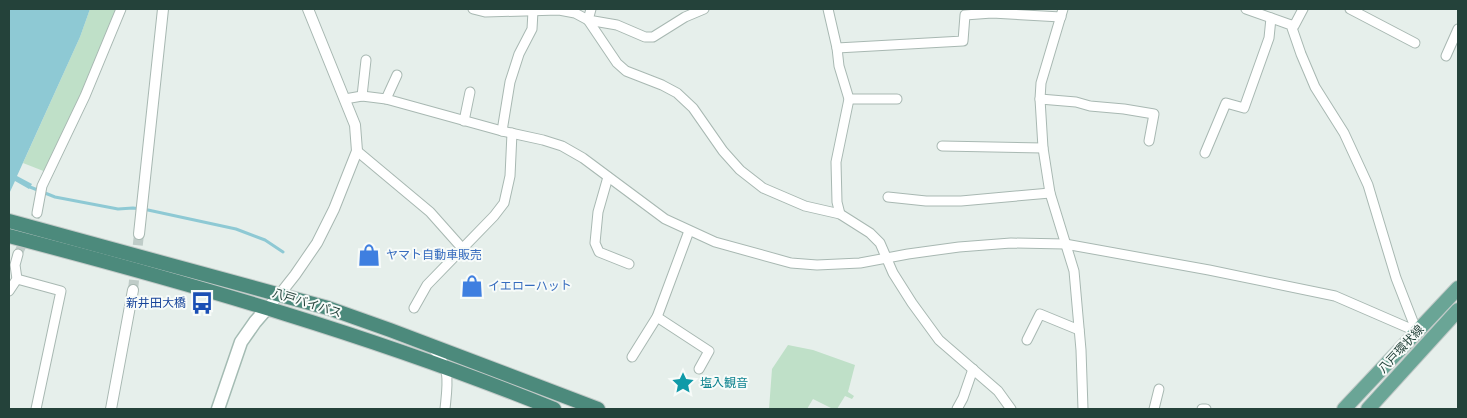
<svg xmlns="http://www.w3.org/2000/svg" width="1467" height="418" font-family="'DejaVu Sans','Noto Sans JP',sans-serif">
<rect width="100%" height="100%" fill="#e6efeb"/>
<g fill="#bfe0c8">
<polygon points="90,9 117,9 82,94 46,172 23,163 80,37"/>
<polygon points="788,345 813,350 855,365 848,392 854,396 852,399 845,396 837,409 833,409 813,399 807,409 769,409 772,369"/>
</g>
<polygon fill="#8ec9d4" points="9,9 90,9 80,37 17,176 32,184 29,189 15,181 9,194"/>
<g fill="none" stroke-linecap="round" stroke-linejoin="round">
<polyline stroke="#8ec9d4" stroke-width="3" points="30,187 55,197 118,209 133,208 148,210 236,229 265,240 283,252"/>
<polyline stroke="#bfccc8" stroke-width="9" stroke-dasharray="9 4.5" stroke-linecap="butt" points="18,254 37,213"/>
<polyline stroke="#bfccc8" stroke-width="10" stroke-dasharray="10 5" stroke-linecap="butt" points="133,290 139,234"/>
<defs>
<g id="minor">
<polyline points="473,9 485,12 559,10 575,13 588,20 617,25 645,37 653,37 685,17 704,9"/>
<polyline points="591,9 588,20 617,63 626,71 662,85 677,93 693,108 723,151 740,170 763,188 805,206 840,214 870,233 880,243 893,273 912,303 939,340 998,391 1011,409"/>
<polyline points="828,9 837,48"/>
<polyline points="1063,9 1041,83 1040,99 1043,148 1050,193 1074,271 1081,350 1083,409"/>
<polyline points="1246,9 1291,25 1301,54 1315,87 1344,133 1368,185 1396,278 1417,332"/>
<polyline points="1350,9 1415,43"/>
<polyline points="1291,25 1294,26 1303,9"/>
<polyline points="1446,56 1458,29"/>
<polyline points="362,96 366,60"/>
<polyline points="345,99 362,96 386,99 502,131 543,140 562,146 583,158 665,219 715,242 791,263 817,265 860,263 908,254 959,247 1011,243 1065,244 1209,270 1335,296 1418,332"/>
<polyline points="386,99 397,75"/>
<polyline points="849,99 897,99"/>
<polyline points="1040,99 1076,102 1090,106 1124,109 1154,114 1149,141"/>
<polyline points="464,121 470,92"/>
<polyline points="502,131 510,82 519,54 532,29 533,11"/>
<polyline points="942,146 1043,148"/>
<polyline points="357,151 430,212 462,248"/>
<polyline points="1205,153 1226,103 1244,108 1269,38 1271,18"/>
<polyline points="608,177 598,212 595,243 599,252 629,264"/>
<polyline points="888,197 926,201 961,201 1050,193"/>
<polyline points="37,213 42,186 85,96 121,9"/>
<polyline points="840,214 837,202 836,162 849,99 839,66 837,48 963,41 965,15 992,13 1061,17"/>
<polyline points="17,279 15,265 18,254"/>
<polyline points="9,291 17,279 61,291 36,409"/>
<polyline points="414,308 427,285 494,216 504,203 510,176 512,133"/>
<polyline points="657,317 709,351 699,369"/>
<polyline points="1027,340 1040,314 1079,330"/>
<path d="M433 349C452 366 447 387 445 409"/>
<polyline points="632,357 657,317 689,231"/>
<polyline points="957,409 963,398 973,369"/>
<polyline points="1154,409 1159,389"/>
<polyline points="1202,409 1206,409"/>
</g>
<g id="tertiary">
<polyline points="139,234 163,9"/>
<polyline points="268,307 280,294 295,275 317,243 334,209 357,151 355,125 308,9"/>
<polyline points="111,409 133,290"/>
</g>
<polyline id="secondary" points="218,409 241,342 255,322 268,307"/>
<g id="primary">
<polyline points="1344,409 1458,288"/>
<polyline points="1368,409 1458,310"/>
</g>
<g id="trunk">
<polyline points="9,221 328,308 390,330 598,409"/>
<path d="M9 236C193 284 377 337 554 409"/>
</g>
</defs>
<use href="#minor" stroke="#a8b8b2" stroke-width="11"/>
<use href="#tertiary" stroke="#a8b8b2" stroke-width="12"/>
<use href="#secondary" stroke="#a4bbb3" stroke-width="15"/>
<use href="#primary" stroke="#c2cac8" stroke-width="16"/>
<use href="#trunk" stroke="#c2cac8" stroke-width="16"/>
<use href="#minor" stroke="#fff" stroke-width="9"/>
<use href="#tertiary" stroke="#fff" stroke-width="10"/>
<use href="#secondary" stroke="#fff" stroke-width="12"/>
<use href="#primary" stroke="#6aa596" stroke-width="14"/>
<use href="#trunk" stroke="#4c8a7c" stroke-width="14"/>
</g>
<defs>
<symbol id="shop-bare" viewBox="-9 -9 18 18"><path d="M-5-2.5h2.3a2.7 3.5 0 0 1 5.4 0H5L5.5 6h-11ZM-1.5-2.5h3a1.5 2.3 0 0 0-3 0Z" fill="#3f7fe0" stroke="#f7fbf9" stroke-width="2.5" paint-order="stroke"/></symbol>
<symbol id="bus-bare" viewBox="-9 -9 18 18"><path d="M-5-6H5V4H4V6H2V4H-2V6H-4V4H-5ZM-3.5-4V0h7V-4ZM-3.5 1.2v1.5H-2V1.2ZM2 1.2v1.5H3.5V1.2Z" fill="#1a4fb4" stroke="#f7fbf9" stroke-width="2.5" paint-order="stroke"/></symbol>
<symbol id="sight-bare" viewBox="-9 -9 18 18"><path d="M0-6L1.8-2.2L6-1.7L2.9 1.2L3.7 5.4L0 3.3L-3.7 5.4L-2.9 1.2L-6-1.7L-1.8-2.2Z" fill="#0f9aa8" stroke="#f7fbf9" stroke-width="2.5" paint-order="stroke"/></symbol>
</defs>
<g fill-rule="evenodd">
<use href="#shop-bare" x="353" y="239" width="32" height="32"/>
<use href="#shop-bare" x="456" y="270" width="32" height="32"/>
<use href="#bus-bare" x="186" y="287" width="32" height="32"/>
<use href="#sight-bare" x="667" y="367" width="32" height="32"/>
</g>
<g text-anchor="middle" stroke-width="4" stroke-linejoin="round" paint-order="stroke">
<g font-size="12" fill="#366cbe" stroke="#f7fbf9" text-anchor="start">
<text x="386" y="259">ヤマト自動車販売</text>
<text x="488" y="290">イエローハット</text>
</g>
<g font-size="12" fill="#164399" stroke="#f7fbf9" text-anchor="end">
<text x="186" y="307">新井田大橋</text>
</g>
<g font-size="12" fill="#24423a" stroke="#f7fbf9">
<text transform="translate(307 303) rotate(17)" y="4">八戸バイパス</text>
<text transform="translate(1401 349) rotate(-47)" y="4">八戸環状線</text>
</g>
<g font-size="12" fill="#0d838f" stroke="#f7fbf9" text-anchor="start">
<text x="700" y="387">塩入観音</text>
</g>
</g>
<rect width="1467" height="418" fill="none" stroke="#24423a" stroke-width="20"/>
</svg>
